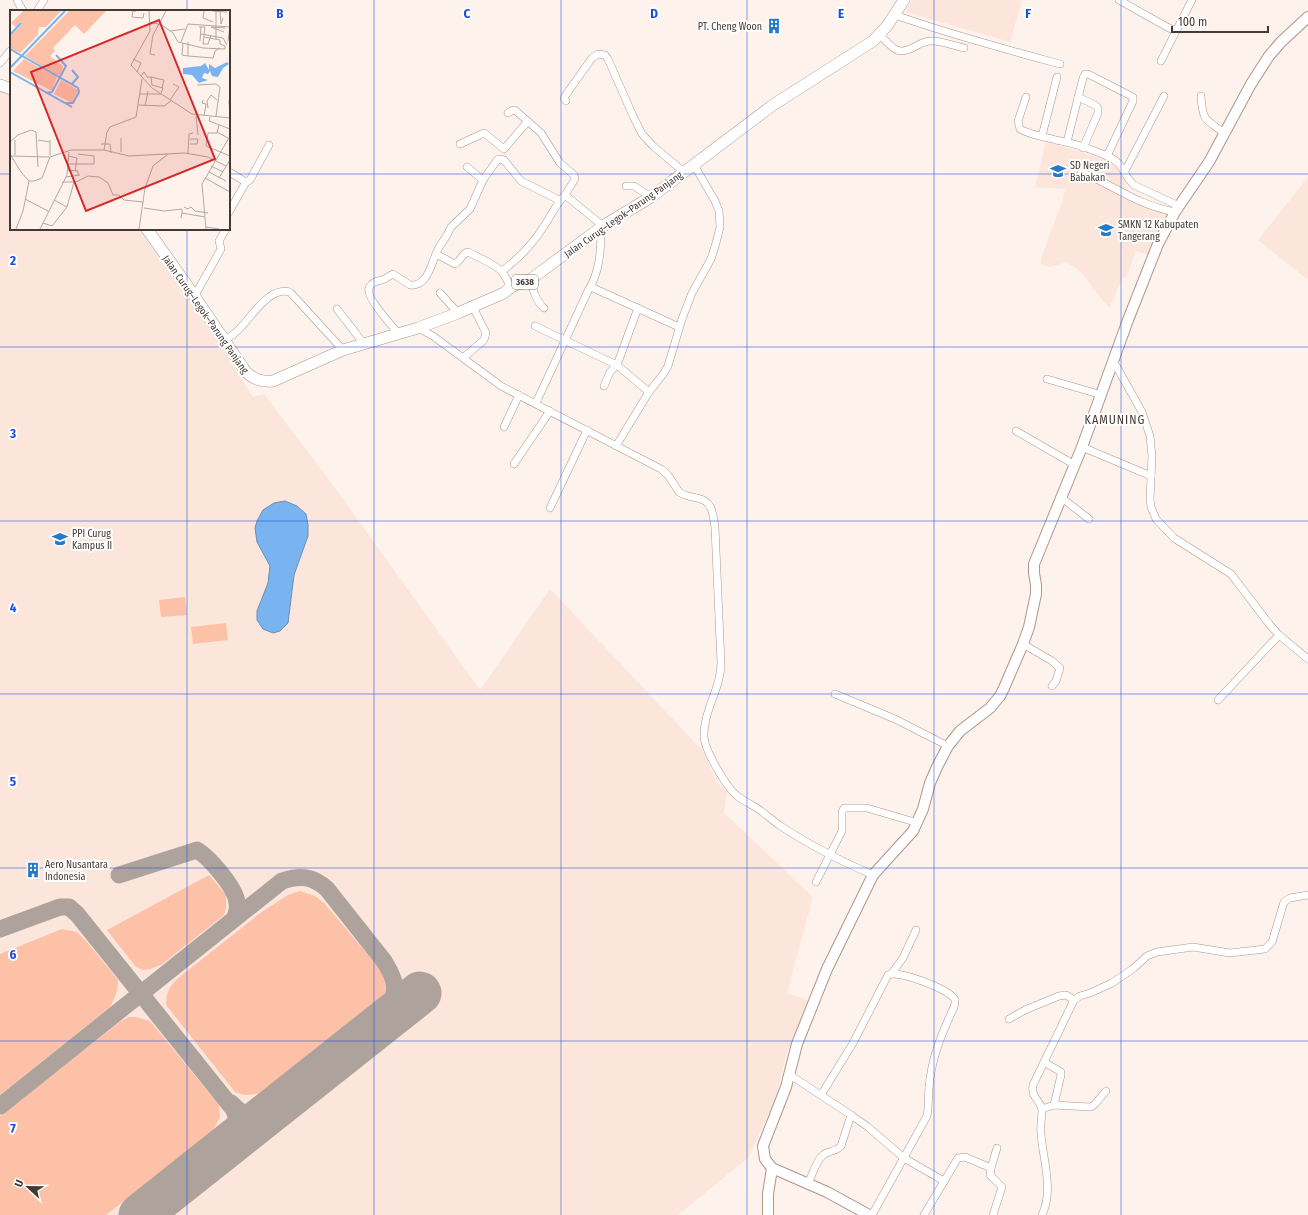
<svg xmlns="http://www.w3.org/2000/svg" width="1308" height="1215" font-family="'Fira Sans Condensed',sans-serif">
<rect width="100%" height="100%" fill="#fef2ed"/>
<g fill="#fce6dc">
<polygon points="912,0 1022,0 1010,42 906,12"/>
<polygon points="0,90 11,94 11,229 140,229 187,293 253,397 264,394 333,485 480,690 550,589 704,752 716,781 727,792 724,813 813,897 787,993 810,1001 787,1052 775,1100 748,1158 678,1215 0,1215"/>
<polygon points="1046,141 1116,164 1130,195 1172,208 1148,255 1136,251 1126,278 1123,277 1109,308 1080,271 1069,264 1063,263 1050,267 1041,264 1041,259 1062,202 1065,189 1035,187"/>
<polygon points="1308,177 1308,280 1258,240"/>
</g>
<g fill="#fdc1a8">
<polygon points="185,597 187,615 161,617 159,600"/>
<polygon points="226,623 228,640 193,644 191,627"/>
<polygon points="209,875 226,895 226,908 224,915 161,965 150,969 143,970 136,967 107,930"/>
<path d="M300 891 315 896 324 903 381 970C385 979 387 986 384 995L259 1094 244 1095 235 1092 166 1005C166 993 169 987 177 979L263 911 288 895Z"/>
<path d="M62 929 77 932 87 942 118 980C118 991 115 998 110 1007L0 1095V954Z"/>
<polygon points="129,1017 136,1017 150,1021 219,1105 220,1117 213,1131 106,1215 0,1215 0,1116 121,1021"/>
</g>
<polygon fill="#79b4f0" stroke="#698fb8" points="285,501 297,506 306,514 308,525 308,536 294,575 288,623 280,631 273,633 263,629 257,620 257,611 268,583 270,566 257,542 255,528 257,521 263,510 274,503"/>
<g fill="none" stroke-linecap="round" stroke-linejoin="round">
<g stroke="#aea29d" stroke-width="17">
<path d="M119 875 197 850C209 857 235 887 237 902 238 907 237 912 235 917"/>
<path d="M0 929 60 907H69L77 914 234 1110C242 1131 231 1140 217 1154"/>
<path d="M231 1103C247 1119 253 1122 272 1110"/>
<path d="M0 1106 282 881C300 875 313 876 327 889L384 961C388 968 393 975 394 983 397 1003 381 1022 368 1034"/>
</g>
<polyline stroke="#aea29d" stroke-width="43" points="140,1215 420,993"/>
<defs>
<g id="street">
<polyline points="17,0 23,11"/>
<polyline points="1119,0 1167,27 1176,31 1192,0"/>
<polyline points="37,11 44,0"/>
<path d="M895 15C949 34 1004 49 1060 64"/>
<path d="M880 35C893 48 897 57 916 46 920 44 925 41 930 41 940 40 954 46 964 48"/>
<polyline points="1161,61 1176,31"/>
<polyline points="0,63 11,50"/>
<path d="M1201 96C1203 124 1206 118 1225 134"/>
<path d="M1026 97 1018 121 1020 129C1030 135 1045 137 1056 140 1073 143 1091 149 1107 156 1126 164 1122 175 1134 185L1179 206"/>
<polyline points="1078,97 1095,105 1098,108 1098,113 1083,148"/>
<polyline points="566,101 564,99 565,96 592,58 598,54 605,55 608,59 633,116 642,134 653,146 684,172"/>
<polyline points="508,113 511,111 515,110 541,133 560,163 574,175 575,179 565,195"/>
<polyline points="1042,136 1057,77"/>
<polyline points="1067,142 1083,78 1085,74 1088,74 1133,97 1133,101 1107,156"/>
<polyline points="460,144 484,133 504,149 527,122"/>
<polyline points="467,167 483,180"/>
<polyline points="1125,171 1164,96"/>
<polyline points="229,172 246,182 250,180 269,145"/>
<path d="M1081 172C1115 186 1137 205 1175 212"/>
<polyline points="626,186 634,186 651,197"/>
<path d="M559 200 521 181 504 160 498 159 483 180 470 209 451 227 447 235 438 249 436 254 455 264C461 261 462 253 468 252L490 263 502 271C518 259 533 244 544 226 551 216 556 204 565 195L603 226"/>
<polyline points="229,212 246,182"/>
<polyline points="502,271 511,287"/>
<path d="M531 279C533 290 535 300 544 308"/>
<polyline points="591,287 679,327"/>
<polyline points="440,293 458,313"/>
<polyline points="194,297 221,249 219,241 226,229"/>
<polyline points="337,309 364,344"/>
<polyline points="535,326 617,365 649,392"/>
<path d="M418 328 433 336 501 386 661 469 668 475 679 492C685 496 691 497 697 498 713 501 713 514 715 528L721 663C721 689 703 711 704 737 705 751 726 786 736 795 742 800 750 804 757 808 764 813 771 819 779 825 809 845 841 861 873 875"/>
<path d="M398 333C392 326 365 296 369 288 372 281 379 281 385 279 388 277 390 275 393 274L410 285C427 287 431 265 436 254"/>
<path d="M225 340C228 338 232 336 235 333 250 321 267 286 290 292L343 350"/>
<polyline points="463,358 484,340 486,333 473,307"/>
<polyline points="1114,362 1142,412 1150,436 1152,456 1150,499 1151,507 1156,519 1174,538 1231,574 1270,625 1279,635 1308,659"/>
<polyline points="1047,379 1102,395"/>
<polyline points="604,386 610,372 617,365 638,308"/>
<path d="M536 403 588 291C600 272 601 250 601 227"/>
<polyline points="504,427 519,395"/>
<polyline points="1016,431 1075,465"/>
<polyline points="616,446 649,392 664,373 668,366 682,319 692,293 711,259 716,243 720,227 719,211 715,201 694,165"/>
<polyline points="1082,447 1151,476"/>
<polyline points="514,464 550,411"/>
<polyline points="1062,498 1089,519"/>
<polyline points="550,508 587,430"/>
<polyline points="1023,644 1052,661 1060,668 1056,681 1052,686"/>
<polyline points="835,694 895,719 948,746"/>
<polyline points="1218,700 1279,635"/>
<polyline points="816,882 842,831 842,812 844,808 867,808 918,823"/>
<polyline points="892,973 903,958 916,930"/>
<polyline points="1009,1019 1025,1010 1059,996 1066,995 1074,1000"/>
<polyline points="1044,1062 1061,1072 1061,1075 1054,1105"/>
<polyline points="790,1075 851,1115"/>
<path d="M821 1095 853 1043 888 975C899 970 945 988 954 998 956 1001 955 1004 954 1007 942 1033 931 1059 929 1088 928 1097 929 1106 927 1116L872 1215"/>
<polyline points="1042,1109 1054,1105 1091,1107 1095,1104 1106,1091"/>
<path d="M808 1184C812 1175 816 1161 823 1155 829 1150 836 1152 841 1146L851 1115 868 1127 904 1158 944 1181"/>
<polyline points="924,1215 958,1158 965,1157 991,1168"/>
<polyline points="993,1215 1002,1187 990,1175 991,1168 997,1148"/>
<path d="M1042 1215C1054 1190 1043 1160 1041 1134 1040 1126 1042 1117 1042 1109 1039 1098 1031 1098 1033 1085L1074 1000 1080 996 1090 993 1112 983 1134 968 1147 956 1157 952 1193 947 1230 953 1265 949 1272 942 1284 902 1290 898 1308 895"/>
</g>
<g id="secondary">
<polyline points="768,1215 768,1194 772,1168"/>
<polyline points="869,1215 827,1192 772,1168 765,1159 763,1146 786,1087 797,1044 827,969 873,875 913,831 923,809 930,783 937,767 948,746 960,731 990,708 1000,696 1004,688 1023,644 1029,627 1036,594 1036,585 1034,573 1034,564 1082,447 1128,320 1158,244 1175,212 1209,162 1251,84 1269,56 1281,42 1308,17"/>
</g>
<g id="primary">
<polyline points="0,85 11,89"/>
<path d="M147 229 191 291 246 372C255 380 262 382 273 381L343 350 418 328 458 313 504 293 511 287 531 279 603 226 651 197 773 105 873 41 887 26 904 0"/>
</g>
</defs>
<use href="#street" stroke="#b0958a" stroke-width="8"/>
<use href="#secondary" stroke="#b0958a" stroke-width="12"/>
<use href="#primary" stroke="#b0958a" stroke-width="12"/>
<use href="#street" stroke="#fff" stroke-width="7"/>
<use href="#secondary" stroke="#fff" stroke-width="10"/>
<use href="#primary" stroke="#fff" stroke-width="11"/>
</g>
<path fill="none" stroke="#1d4ed8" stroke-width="1" stroke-opacity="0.55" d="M187 0V11M374 0V1215M561 0V1215M747 0V1215M934 0V1215M1121 0V1215M0 174H11M229 174H1308M187 229V1215M0 347H1308M0 521H1308M0 694H1308M0 868H1308M0 1041H1308"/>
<defs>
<symbol id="building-bare" viewBox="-9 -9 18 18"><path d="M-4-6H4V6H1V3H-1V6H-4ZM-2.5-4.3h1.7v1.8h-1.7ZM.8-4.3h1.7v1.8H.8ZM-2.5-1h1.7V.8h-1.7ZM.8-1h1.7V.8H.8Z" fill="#247bc9" stroke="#fff" stroke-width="2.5" paint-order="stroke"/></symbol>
<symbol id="school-bare" viewBox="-9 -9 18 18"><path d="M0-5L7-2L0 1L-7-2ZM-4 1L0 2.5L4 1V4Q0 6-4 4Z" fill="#247bc9" stroke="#fff" stroke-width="2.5" paint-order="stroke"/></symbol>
<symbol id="university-bare" viewBox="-9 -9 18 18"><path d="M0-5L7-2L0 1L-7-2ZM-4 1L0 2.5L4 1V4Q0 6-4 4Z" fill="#247bc9" stroke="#fff" stroke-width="2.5" paint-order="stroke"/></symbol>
</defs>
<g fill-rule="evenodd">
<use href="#building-bare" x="763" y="15" width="22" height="22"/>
<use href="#school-bare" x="1047" y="160" width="22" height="22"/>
<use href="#school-bare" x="1095" y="219" width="22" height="22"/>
<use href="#university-bare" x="49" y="528" width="22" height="22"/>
<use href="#building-bare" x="22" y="859" width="22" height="22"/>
</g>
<g text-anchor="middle" stroke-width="4" stroke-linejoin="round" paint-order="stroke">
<rect fill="#fff" stroke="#7c7471" stroke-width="1" x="512" y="275" width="26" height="14" rx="3"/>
<g font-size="9" font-weight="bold" fill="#443934">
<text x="525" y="285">3638</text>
</g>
<g font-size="10" fill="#443934" stroke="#fff" text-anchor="start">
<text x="762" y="30" text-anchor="end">PT. Cheng Woon</text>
<text x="1070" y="169">SD Negeri<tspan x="1070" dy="12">Babakan</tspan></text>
<text x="1118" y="228">SMKN 12 Kabupaten<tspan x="1118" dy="12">Tangerang</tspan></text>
<text x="72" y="537">PPI Curug<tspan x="72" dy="12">Kampus II</tspan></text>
<text x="45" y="868">Aero Nusantara<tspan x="45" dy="12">Indonesia</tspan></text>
</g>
<g font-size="10" fill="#443934" stroke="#fff">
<text transform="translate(623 214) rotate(-35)" y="4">Jalan Curug–Legok–Parung Panjang</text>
<text transform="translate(206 314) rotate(55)" y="4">Jalan Curug–Legok–Parung Panjang</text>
</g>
<g font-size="12" letter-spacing="1" fill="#443934" stroke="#fff">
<text x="1115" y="424">KAMUNING</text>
</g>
</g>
<g transform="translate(10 10)">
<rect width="220" height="220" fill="#fef2ed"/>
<path d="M13 1H51L36 17H29L28 25 10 43 0 38V27L12 14 10 12 6 17 1 13ZM59 1H96L74 24 65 15 43 38 45 41 40 46 53 56 51 65H47L15 46ZM14 49 47 67 42 81 3 61ZM51 70 68 80 62 93 44 84Z" fill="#fdc1a8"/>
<path d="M217 52 219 54 213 58 208 67 202 66 200 61 198 64 194 63 192 68 198 70 189 73 182 65 173 64V58L191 56 195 53 199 60V54L205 58Z" fill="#79b4f0"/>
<path fill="none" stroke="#79b4f0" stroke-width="2" d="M0 25 11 13M0 39 68 78 69 82 63 93H55M0 58 55 1M62 60 68 67 62 74M0 62 62 97M36 83 42 82 56 56 46 45"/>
<path fill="none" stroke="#b4a8a3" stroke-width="1" d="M126 1H123L122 7 133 8 134 3M139 1 140 21 121 55 142 78 182 104 220 108M194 1 193 8 203 12M202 1 217 2M206 1V29M210 1 211 14 213 8M140 12 152 15 163 23 168 32 193 38 215 39V36M189 17H195L193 34H198L201 25M201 17 214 22M201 17 215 18M160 21 175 19M191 24 213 28 217 35M194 27 210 30V34L215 36M190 31 191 17M218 31 220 17M171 32 178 14 220 17M178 32V46L203 48 205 41 210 38M173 33 172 45 178 46M145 45 140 44 143 25 156 1M123 49 131 53 127 62M131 66 134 62 137 67H141M187 75 206 74 210 77 206 106M151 83 153 78 142 75 141 67 154 70 152 78M129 84H151M160 90 169 77 163 74M193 90 192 93 196 94 194 106M219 90 220 108M129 95 154 96 161 91M135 96 138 81M198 98 197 91 201 85 207 90M186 106 188 125M200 107 199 111 220 119M209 115 207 123H198L196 136 220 146M207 122 218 128M180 129H188L187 134H180M5 130V145M28 130 40 132M40 130V146M0 132 8 125 21 120 26 122 28 157M91 134H100L101 143M94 140 97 122 100 117 126 107 132 69M111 142V128M0 144 11 162 19 171H24L32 168 40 147 61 140H94L119 146 175 143 198 147 216 156M178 144 179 124 183 123M0 146 39 147M58 146 67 148 65 161M58 154H84V146L68 144M201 156 213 162M57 160 68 161V165M199 162 216 171M56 167 70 165M195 168 220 182M209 168 220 150M52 172H66L78 166 89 167 98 173 103 185H109L114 190 133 192M15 189 38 201M57 197 64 172M174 197 178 199 181 197 185 201 198 203M134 198 154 201 172 199V203M171 208 172 203 195 207M33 213 42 216 57 197 44 190M196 217 209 219M6 219 13 201 19 171M30 219 57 165 59 142M129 219 135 178 143 156 158 144M196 219 192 174 220 126"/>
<path fill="#d62828" fill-opacity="0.15" stroke="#d62828" stroke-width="2" d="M149 10 205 149 76 201 21 62Z"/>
<rect width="220" height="220" fill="none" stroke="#443934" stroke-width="2"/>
</g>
<g font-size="13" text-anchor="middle" font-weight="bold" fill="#1d4ed8" stroke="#fff" stroke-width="4" stroke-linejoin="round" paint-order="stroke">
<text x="280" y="18">B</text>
<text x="467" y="18">C</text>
<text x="654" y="18">D</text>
<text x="841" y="18">E</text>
<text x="1028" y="18">F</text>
<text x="13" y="265">2</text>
<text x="13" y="438">3</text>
<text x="13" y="612">4</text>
<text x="13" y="786">5</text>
<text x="13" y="959">6</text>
<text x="13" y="1133">7</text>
</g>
<g transform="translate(28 1187) rotate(292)" stroke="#ffffff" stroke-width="3" paint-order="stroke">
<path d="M0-3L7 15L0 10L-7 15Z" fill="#443934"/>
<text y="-6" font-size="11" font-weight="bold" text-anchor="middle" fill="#443934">U</text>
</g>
<path d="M1172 26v6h96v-6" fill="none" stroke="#443934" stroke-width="2"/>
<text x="1178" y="26" font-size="12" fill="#443934" stroke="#ffffff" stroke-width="3" paint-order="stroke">100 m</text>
</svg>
